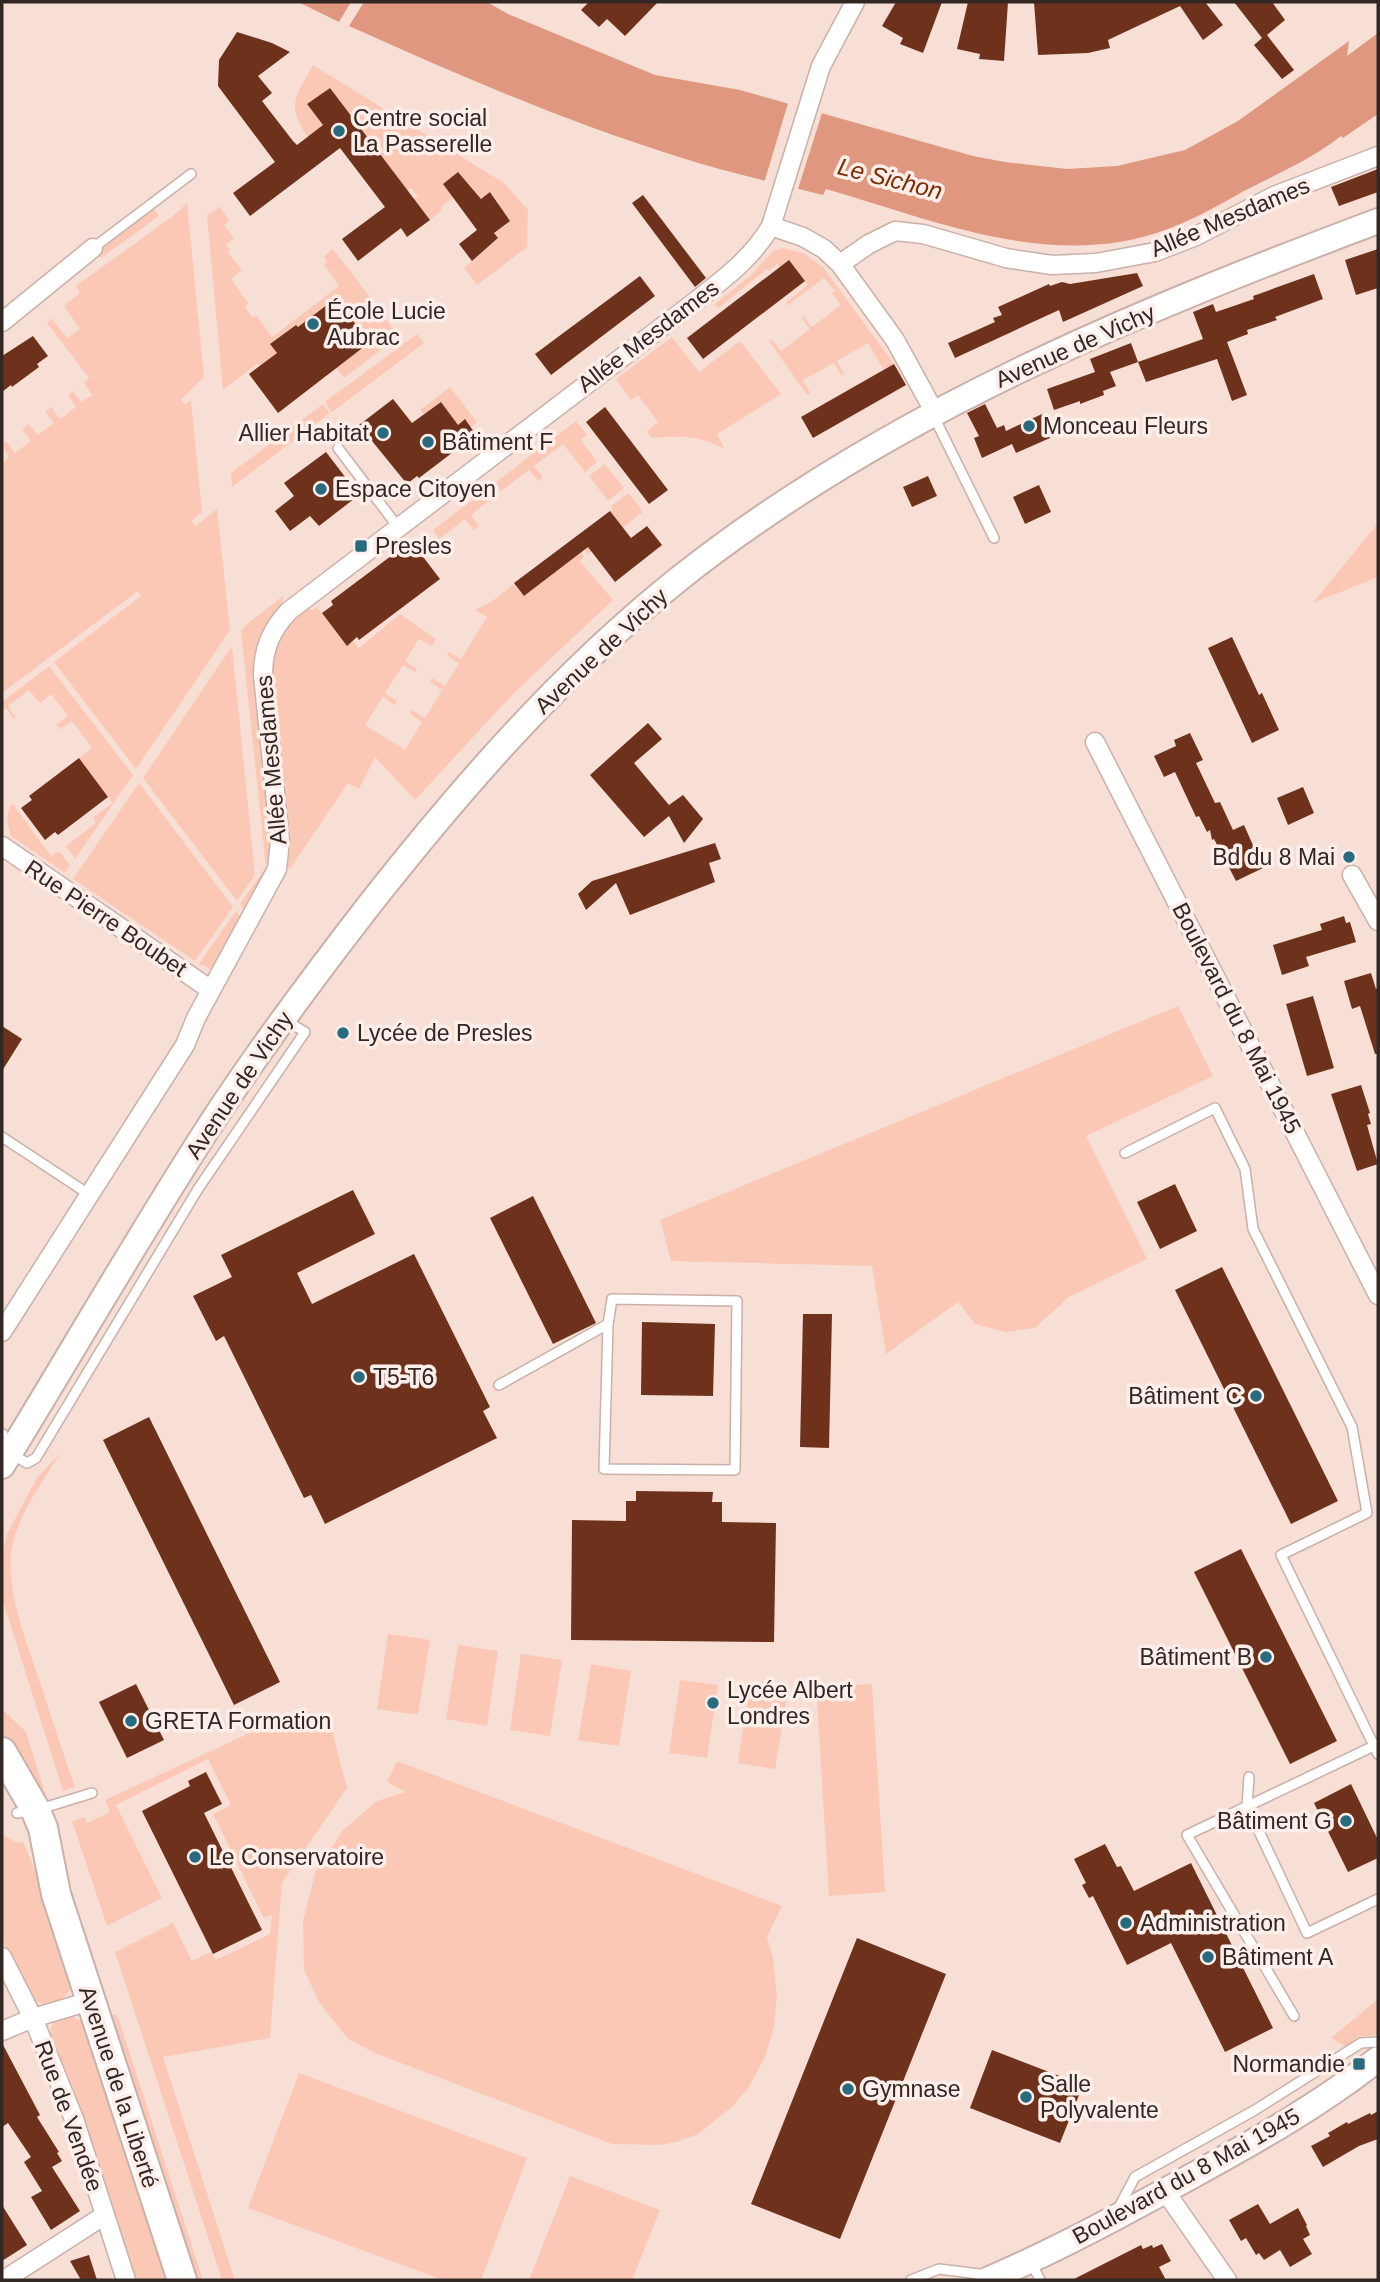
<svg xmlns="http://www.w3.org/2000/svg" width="1380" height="2282" font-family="Arial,sans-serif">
<rect width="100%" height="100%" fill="#f7dfd6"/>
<g fill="#fcc8b6">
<path d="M313 65 504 183 528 210 527 247 477 285 464 268 498 239 494 233 499 203 491 192 481 199 458 172 443 184 453 197 442 206 441 211 430 220 414 199 418 197 411 188 407 191 330 88 308 104 323 125 308 137C285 104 296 96 313 65Z"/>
<polygon points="187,203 204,377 181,400 185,405 191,400 202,512 191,521 196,526 217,509 230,630 136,769 54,662 141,596 138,591 2,693 2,463 9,457 2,444 6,441 15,453 31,441 22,429 29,424 38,435 54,423 45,412 51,407 60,419 76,407 68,395 73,391 81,402 92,395 84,383 89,378 47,323 52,319 67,338 80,329 64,306 80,293 76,286 173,216"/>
<polygon points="220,207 229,220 224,225 234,238 226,245 230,250 228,252 242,270 231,279 248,303 245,307 252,317 257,316 272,337 339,286 324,264 327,262 324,256 333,249 374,302 352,319 336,299 298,327 295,325 270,344 277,353 260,366 257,364 223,390 207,215"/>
<polygon points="153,208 159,216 101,258 96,251"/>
<polygon points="783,248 803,253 823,267 894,364 884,370 868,343 837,361 844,374 841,375 834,363 803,380 810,393 807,395 769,341 772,340 781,351 810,329 801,317 803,316 812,327 841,305 832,293 835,291 824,278 788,305 786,302 808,285 789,260 779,267 777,264 769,271 767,269 718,308 715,304 750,276 773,251"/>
<polygon points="375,305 399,336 344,378 336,368 365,346 352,328 356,325 353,321"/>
<polygon points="417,334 424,343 332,412 325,402"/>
<path d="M672 337 699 372 740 341 781 394 717 434 724 447 723 448C696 435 681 436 652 438L647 431 658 422 638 395 631 400 616 379Z"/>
<polygon points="450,387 477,422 471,427 465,420 458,425 441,402 424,415 420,410"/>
<polygon points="323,404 330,413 232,487 231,473"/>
<polygon points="576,421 587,435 581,440 597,462 585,472 563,444 534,466 543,477 538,481 529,470 501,491 495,483"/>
<polygon points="605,464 624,488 608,501 589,476"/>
<polygon points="492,485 498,493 471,515 479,526 474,530 465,519 439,539 433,530"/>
<polygon points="629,493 643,512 588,554 585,549 619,523 610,511 613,508 611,506"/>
<polygon points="1378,523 1378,577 1313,603"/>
<path d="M581 552 584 557 580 561 613 600 512 695 415 800 375 757 359 789 348 783 290 869 287 867 289 841 272 665C277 639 288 623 309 607L312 611 317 607 347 645 353 641 359 648 400 614 436 639 432 646 419 639 405 661 417 669 415 672 403 665 385 693 397 701 395 705 383 697 365 725 405 750 422 722 410 714 412 710 425 718 442 690 430 682 432 678 445 686 459 664 447 655 449 652 461 659 487 617 475 610 491 602 514 584 524 596Z"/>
<polygon points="283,596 282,604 261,634 253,662 270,846 264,875 245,911 240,904 266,867 241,631 247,624"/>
<polygon points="232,646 255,875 237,901 143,778"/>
<polygon points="49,666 133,775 75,859 66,846 96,823 93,818 113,803 79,758 92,748 72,721 60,729 56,725 68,716 51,694 40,703 29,690 8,706 16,718 14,719 6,708 2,711 2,702"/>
<polygon points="139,783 233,907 195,961 73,879"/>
<path d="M13 804 51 856 59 851 70 865 65 873 11 836C8 825 4 813 13 804Z"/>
<polygon points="236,911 241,918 212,970 199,964"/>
<polygon points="1178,1006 1213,1076 1086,1136 1147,1259 1069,1297 1035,1328 1006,1332 975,1324 958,1302 886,1354 872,1266 671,1261 660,1220"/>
<path d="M60 1453C44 1480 23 1508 14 1538 1 1583 27 1642 41 1685 52 1719 63 1753 75 1787L63 1791 2 1598V1555L7 1534 37 1478Z"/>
<polygon points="388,1634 430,1640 418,1715 377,1709"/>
<polygon points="458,1645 498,1651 487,1726 446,1719"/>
<polygon points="521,1654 562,1660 550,1736 510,1730"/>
<polygon points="591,1664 631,1671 619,1746 578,1740"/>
<polygon points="680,1680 718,1685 707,1758 669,1753"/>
<polygon points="872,1684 885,1892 829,1896 816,1687"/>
<polygon points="749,1690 787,1697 775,1769 738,1763"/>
<polygon points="2,1709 26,1732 46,1796 40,1798 2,1742"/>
<polygon points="301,1709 329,1719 347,1788 282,1883 270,2038 163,2057 235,2280 222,2280 115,1952 173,1923 192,1961 211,1952 216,1960 270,1934 272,1915 264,1918 213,1814 231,1805 208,1759 116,1805 162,1898 107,1926 72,1821 85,1817 87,1823 110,1812 105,1800"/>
<polygon points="397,1761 782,1906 767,1937 773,1958 777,1996 774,2027 765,2057 749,2087 734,2105 698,2134 680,2141 660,2145 612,2144 375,2053 348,2039 319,2002 304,1970 303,1921 315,1873 343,1830 377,1801 406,1792 387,1782"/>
<path d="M3 1835 17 1843 23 1842 45 1894 72 1984C67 2002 48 2008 33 2000L2 1939Z"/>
<polygon points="1378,1999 1378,2035 1358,2037 1346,2047 1331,2038"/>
<polygon points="117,2014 203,2280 191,2280 105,2017"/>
<path d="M73 2017 86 2024 171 2280H135L80 2112 50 2034C51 2021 61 2018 73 2017Z"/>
<polygon points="299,2073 527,2158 481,2280 443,2280 248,2208"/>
<polygon points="570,2176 660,2210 632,2280 529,2280"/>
</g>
<g fill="#df987f">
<polygon points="298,2 351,2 339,22"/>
<path d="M364 2H487L508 14 655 75 740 90 973 156 1005 162 1067 169 1117 166 1185 150 1238 121 1349 41 1347 56 1378 33V114L1343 138 1341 136C1312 159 1277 174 1244 191 1219 205 1195 219 1168 229 1053 272 937 221 826 189L823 195C775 183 726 172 679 157 566 122 456 74 349 26Z"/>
</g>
<polygon fill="#f7dfd6" points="789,100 823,110 797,192 764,183"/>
<g fill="#6e321c">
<polygon points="589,2 658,2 625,36 607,19 599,27 581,10"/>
<polygon points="896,2 942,2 923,53 900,44 903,38 882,26"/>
<polygon points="968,2 1008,2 1004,61 979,59 980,54 957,49"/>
<polygon points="1034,2 1205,2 1223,25 1203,40 1180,6 1108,40 1110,48 1088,53 1038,55"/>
<polygon points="1234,2 1272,2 1285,20 1267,35 1294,70 1282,79 1254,45 1262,38"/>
<polygon points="237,32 272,43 290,52 258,76 272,93 262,101 293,141 297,145 323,125 307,104 330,88 430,220 407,237 401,228 358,261 342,239 385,207 340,148 250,216 233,193 275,162 218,86 219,60"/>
<polygon points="1378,169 1378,192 1339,206 1331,187"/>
<polygon points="458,172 481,199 490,192 510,221 494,233 498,238 472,261 459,244 477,230 443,184"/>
<polygon points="643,195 706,278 695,287 632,203"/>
<polygon points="1378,249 1378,288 1356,295 1345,260"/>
<polygon points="789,260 805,281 703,359 687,338"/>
<polygon points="1137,273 1143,286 1063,322 1059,310 955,358 948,343 995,322 993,318 1002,315 998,307 1049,284 1050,286 1062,282 1070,284"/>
<polygon points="1314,274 1323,299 1275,317 1277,320 1247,330 1248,334 1227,342 1247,395 1232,401 1217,359 1146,382 1138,362 1203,339 1193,312 1213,304 1216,312 1254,299 1253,296"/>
<polygon points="640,276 655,296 551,375 535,354"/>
<polygon points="336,298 356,325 352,328 365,346 278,413 249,374 277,353 270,344 296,325 298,327"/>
<polygon points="33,336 48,356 37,364 39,367 12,387 11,385 2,392 2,356"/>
<polygon points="1131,343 1138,362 1110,372 1116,386 1103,391 1104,395 1080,404 1080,401 1054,410 1047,389 1095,372 1090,359"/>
<polygon points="894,364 906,385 813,438 801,417"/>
<polygon points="393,399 412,423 441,402 458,425 465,419 474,432 467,437 469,440 419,478 417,476 407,484 359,425"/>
<polygon points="985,404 997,428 1004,425 1006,431 1042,414 1050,438 1016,453 1012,444 982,458 974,438 979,436 967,413"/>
<polygon points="605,407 668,490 649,504 586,422"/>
<polygon points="326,452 359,495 319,526 310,516 290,531 275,511 294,496 284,483"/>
<polygon points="928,476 937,496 912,507 903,487"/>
<polygon points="1039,485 1051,512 1025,524 1013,497"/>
<polygon points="610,511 631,538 647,526 662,545 615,582 588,547 524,596 514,583"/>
<polygon points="411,541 440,579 359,640 357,637 347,646 322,613 333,605 331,601"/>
<polygon points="1232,637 1259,695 1262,693 1279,730 1252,743 1208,648"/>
<polygon points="648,723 662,739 634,763 669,805 683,795 703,819 684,843 669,816 644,837 590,775"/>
<polygon points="1190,733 1203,760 1196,763 1215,803 1220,802 1233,830 1244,825 1263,868 1236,881 1214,839 1212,840 1210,830 1207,832 1199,816 1196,817 1175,772 1164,777 1154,756 1176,746 1174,740"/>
<polygon points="79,758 108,797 58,835 55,832 45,840 21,808 32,800 29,796"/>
<polygon points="1303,787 1314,813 1288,825 1277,798"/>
<polygon points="715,843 721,859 709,863 715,882 630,915 616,883 586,910 578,894 592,881"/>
<polygon points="1344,916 1346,923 1350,922 1356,942 1306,957 1309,966 1282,975 1273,945 1322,930 1320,924"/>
<polygon points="1371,973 1376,989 1378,988 1378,1054 1375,1054 1360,1006 1352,1009 1344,981"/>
<polygon points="1313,996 1334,1068 1307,1076 1286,1004"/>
<polygon points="2,1026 22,1039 2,1071"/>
<polygon points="1361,1085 1370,1113 1368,1114 1371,1124 1367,1125 1378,1164 1357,1171 1331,1094"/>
<polygon points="1175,1184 1197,1231 1160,1249 1137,1202"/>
<polygon points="353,1190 375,1234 297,1273 312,1304 414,1254 490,1407 483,1411 497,1438 325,1524 311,1495 304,1498 224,1336 216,1341 193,1296 232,1277 221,1255"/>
<polygon points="533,1196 596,1323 553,1344 490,1218"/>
<polygon points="1222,1267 1338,1501 1291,1524 1175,1290"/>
<polygon points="803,1314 832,1314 829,1448 800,1447"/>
<polygon points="642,1322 715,1324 713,1396 641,1395"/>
<polygon points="149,1417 280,1682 234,1705 103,1440"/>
<polygon points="636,1491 713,1492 712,1502 722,1502 722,1522 776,1523 774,1642 571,1640 572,1520 626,1521 626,1501 636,1501"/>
<polygon points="1241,1549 1337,1741 1290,1764 1194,1572"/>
<polygon points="136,1684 164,1740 127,1758 99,1702"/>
<polygon points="206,1772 222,1804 204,1813 262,1930 213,1954 142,1811 190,1786 188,1781"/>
<polygon points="1351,1784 1378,1840 1378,1858 1348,1872 1314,1803"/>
<polygon points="1105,1844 1117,1867 1121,1866 1134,1891 1191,1863 1273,2028 1225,2052 1171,1943 1127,1965 1093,1896 1089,1898 1082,1885 1086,1883 1074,1859"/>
<polygon points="857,1938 946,1974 840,2239 751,2204"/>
<polygon points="2,2043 40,2115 37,2117 59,2152 57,2153 62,2161 52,2167 80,2211 51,2230 31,2197 42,2191 24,2162 31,2157 8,2123 2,2127"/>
<polygon points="992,2050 1083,2085 1060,2143 970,2108"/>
<polygon points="1378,2111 1378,2139 1359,2146 1323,2167 1311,2146 1330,2136 1328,2133 1347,2122 1348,2124 1370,2113 1371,2115"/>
<polygon points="1258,2204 1270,2224 1298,2208 1307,2225 1306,2226 1310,2235 1303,2239 1312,2254 1290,2267 1280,2250 1264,2260 1259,2253 1256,2255 1246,2238 1241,2241 1229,2220"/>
<polygon points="2,2205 27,2245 2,2261"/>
<polygon points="1162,2244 1171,2261 1159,2267 1166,2280 1072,2280 1141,2245 1143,2249 1152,2245 1153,2248"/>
<polygon points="89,2255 97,2280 81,2280 70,2261"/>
</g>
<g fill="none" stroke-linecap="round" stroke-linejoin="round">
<defs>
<g id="service">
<polyline points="93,248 191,174"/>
<polyline points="936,416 938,425 994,538"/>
<polyline points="338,448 398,527"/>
<polyline points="2,1137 90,1195"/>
<polyline points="1125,1153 1215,1108 1245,1169 1253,1229 1352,1427 1367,1513 1281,1555 1378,1754"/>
<polygon points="612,1299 737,1301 735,1470 604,1469 608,1324"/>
<polyline points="499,1385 608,1324"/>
<polyline points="3,1434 10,1453 27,1463 36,1458 198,1189 305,1032 285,1020"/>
<polyline points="1249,1777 1247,1806 1307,1933 1378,1899"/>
<polyline points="17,1813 40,1809 92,1793"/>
<polyline points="1294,2016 1187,1835 1378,1744"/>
<polyline points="1118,2209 1135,2177 1255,2110 1361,2043 1378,2042"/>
<polyline points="1031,2262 1040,2280"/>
<polyline points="911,2280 939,2269 987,2275"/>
</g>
<g id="minor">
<polyline points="771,226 803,237 824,249 840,264 895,340 935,413"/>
<polyline points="840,264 869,244 895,231 923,234 1006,258 1052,265 1096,263 1155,252 1196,236 1274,196 1378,156"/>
<polyline points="2,322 93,248"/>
<polyline points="1095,742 1378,1295"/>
<polyline points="2,846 211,990"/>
<polyline points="1352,875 1378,921"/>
<path d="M2 1332 185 1045 196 1018 277 869 280 841 263 675C263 649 271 630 289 611L696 301C725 278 752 258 771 226L821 66 855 2"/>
<polyline points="2,1957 33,2018 74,2119 126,2280"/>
<polyline points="2,2031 33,2018 90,2001"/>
<polyline points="1165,2191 1227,2280"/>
<polyline points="4,2280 105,2215"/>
</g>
<g id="secondary">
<path d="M2 1466C72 1352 139 1235 212 1122 261 1047 315 975 370 904 463 786 562 672 680 578 887 414 1133 313 1378 221"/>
<path d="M987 2280C1057 2250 1125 2213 1192 2176 1256 2141 1321 2104 1378 2059"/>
</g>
<polyline id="primary" points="2,1752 35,1809 43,1828 56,1894 182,2280"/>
</defs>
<use href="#service" stroke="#c9b1a9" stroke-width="12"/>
<use href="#minor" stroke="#c9b1a9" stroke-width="21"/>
<use href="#secondary" stroke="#c9b1a9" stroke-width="28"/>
<use href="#primary" stroke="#c9b1a9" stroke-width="32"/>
<use href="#service" stroke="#fff" stroke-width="9"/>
<use href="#minor" stroke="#fff" stroke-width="18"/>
<use href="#secondary" stroke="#fff" stroke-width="24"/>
<use href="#primary" stroke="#fff" stroke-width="28"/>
</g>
<g fill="#296b7e" stroke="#fdeee9" stroke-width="2.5">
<circle cx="339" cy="131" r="7"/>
<circle cx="313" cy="324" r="7"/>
<circle cx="1029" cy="426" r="7"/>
<circle cx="383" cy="433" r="7"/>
<circle cx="428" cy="442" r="7"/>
<circle cx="321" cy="489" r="7"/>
<rect x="354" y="539" width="14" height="14" rx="3.5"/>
<circle cx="1349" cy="857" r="7"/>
<circle cx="343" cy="1033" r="7"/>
<circle cx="359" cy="1377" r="7"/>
<circle cx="1256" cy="1396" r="7"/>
<circle cx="1266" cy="1657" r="7"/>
<circle cx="713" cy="1703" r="7"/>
<circle cx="131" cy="1721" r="7"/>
<circle cx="1346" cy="1821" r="7"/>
<circle cx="195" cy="1857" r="7"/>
<circle cx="1126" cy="1923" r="7"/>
<circle cx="1208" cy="1957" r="7"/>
<rect x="1352" y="2057" width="14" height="14" rx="3.5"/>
<circle cx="848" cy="2089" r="7"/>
<circle cx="1026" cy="2097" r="7"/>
</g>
<g text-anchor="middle" stroke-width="7" stroke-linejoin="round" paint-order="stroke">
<g font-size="23" fill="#312824" stroke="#fdeee9" text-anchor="start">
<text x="353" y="126">Centre social<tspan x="353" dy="26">La Passerelle</tspan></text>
<text x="327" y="319">École Lucie<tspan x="327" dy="26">Aubrac</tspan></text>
<text x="1043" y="434">Monceau Fleurs</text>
<text x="369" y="441" text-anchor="end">Allier Habitat</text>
<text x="442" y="450">Bâtiment F</text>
<text x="335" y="497">Espace Citoyen</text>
<text x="375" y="554">Presles</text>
<text x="1335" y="865" text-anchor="end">Bd du 8 Mai</text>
<text x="357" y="1041">Lycée de Presles</text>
<text x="373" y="1385">T5-T6</text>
<text x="1242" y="1404" text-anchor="end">Bâtiment C</text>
<text x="1252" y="1665" text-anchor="end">Bâtiment B</text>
<text x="727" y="1698">Lycée Albert<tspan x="727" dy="26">Londres</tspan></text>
<text x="145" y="1729">GRETA Formation</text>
<text x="1332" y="1829" text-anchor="end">Bâtiment G</text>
<text x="209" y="1865">Le Conservatoire</text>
<text x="1140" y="1931">Administration</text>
<text x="1222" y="1965">Bâtiment A</text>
<text x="1345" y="2072" text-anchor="end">Normandie</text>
<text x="1040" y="2092">Salle<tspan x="1040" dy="26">Polyvalente</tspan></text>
<text x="862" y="2097">Gymnase</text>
</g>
<g font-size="23" fill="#312824" stroke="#fdeee9">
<text transform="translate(1230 217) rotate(-23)" y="8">Allée Mesdames</text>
<text transform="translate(648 336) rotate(-37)" y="8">Allée Mesdames</text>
<text transform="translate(1075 346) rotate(-24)" y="8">Avenue de Vichy</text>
<text transform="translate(601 651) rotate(-43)" y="8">Avenue de Vichy</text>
<text transform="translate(271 760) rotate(-95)" y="8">Allée Mesdames</text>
<text transform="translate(106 918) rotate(34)" y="8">Rue Pierre Boubet</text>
<text transform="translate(1237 1018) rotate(63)" y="8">Boulevard du 8 Mai 1945</text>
<text transform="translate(239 1085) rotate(-56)" y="8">Avenue de Vichy</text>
<text transform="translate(119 2087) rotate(72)" y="8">Avenue de la Liberté</text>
<text transform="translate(69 2116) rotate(70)" y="8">Rue de Vendée</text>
<text transform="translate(1186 2176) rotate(-29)" y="8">Boulevard du 8 Mai 1945</text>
</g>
<g font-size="24" font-style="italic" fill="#7e2b06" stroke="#fdeee9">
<text transform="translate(890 179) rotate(14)" y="8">Le Sichon</text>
</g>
</g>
<rect width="1380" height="2282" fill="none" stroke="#312824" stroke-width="7"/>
</svg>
